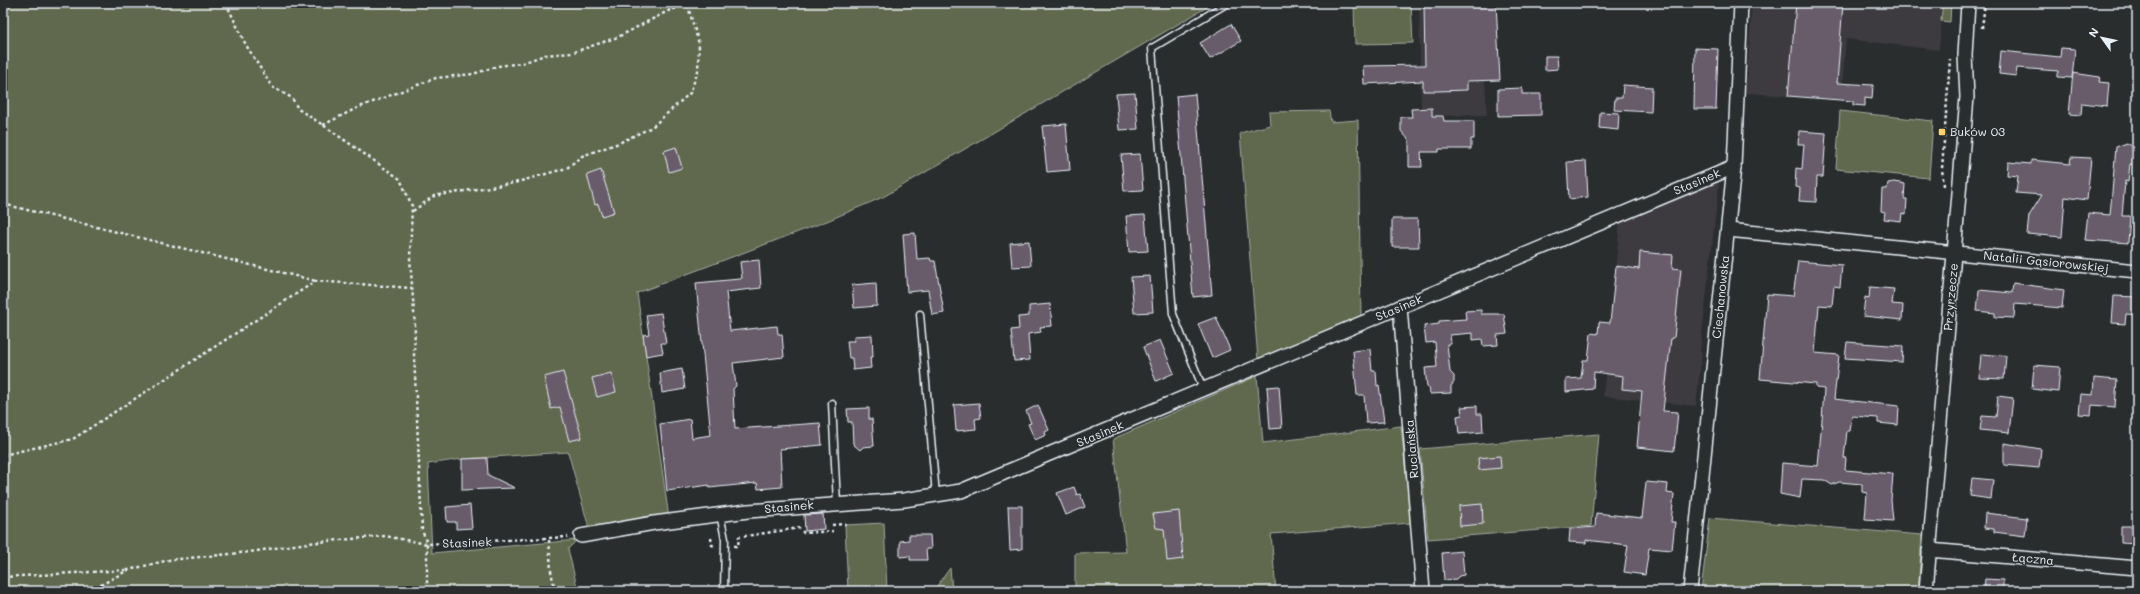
<svg xmlns="http://www.w3.org/2000/svg" width="2140" height="594" font-family="Mali,sans-serif">
<rect width="100%" height="100%" fill="#2a2d2e"/>
<filter id="ink" filterUnits="userSpaceOnUse"><feTurbulence type="fractalNoise" baseFrequency=".025" numOctaves="2"/><feDisplacementMap in="SourceGraphic" scale="8" xChannelSelector="R" yChannelSelector="G"/><feConvolveMatrix kernelMatrix="1 2 1 2 8 2 1 2 1" color-interpolation-filters="sRGB"/></filter>
<g filter="url(#ink)">
<g fill="#3d3b40">
<polygon points="1419,3 1496,3 1500,80 1485,80 1487,115 1432,116 1432,108 1421,109"/>
<polygon points="1752,3 1943,3 1939,50 1846,39 1841,100 1746,93"/>
<polygon points="1715,181 1719,183 1700,352 1702,353 1696,406 1603,396 1620,221"/>
</g>
<g fill="#60674d" stroke="#a4aca2">
<polygon points="3,3 1214,3 883,197 827,221 637,293 669,518 589,528 568,452 462,459 428,464 432,553 577,540 568,549 578,591 3,591"/>
<polygon points="1354,3 1411,3 1413,43 1355,44"/>
<polygon points="1943,3 1951,3 1950,22 1941,21"/>
<polygon points="1329,111 1331,122 1358,120 1361,318 1258,360 1240,133 1270,125 1269,112"/>
<polygon points="1840,111 1933,121 1929,178 1836,169"/>
<polygon points="1257,376 1263,443 1401,426 1411,523 1271,534 1276,591 1075,591 1075,553 1126,552 1113,439"/>
<polygon points="1599,434 1591,526 1428,539 1420,449"/>
<polygon points="1710,518 1922,535 1918,591 1701,591"/>
<polygon points="884,523 887,591 848,591 845,525"/>
<polygon points="950,568 952,590 971,588 971,591 936,591 937,586"/>
</g>
<g fill="#685c6b" stroke="#e8f1f8">
<polygon points="1424,3 1496,3 1500,80 1467,81 1467,90 1438,91 1423,91 1423,81 1364,84 1363,66 1425,65"/>
<polygon points="1796,3 1843,3 1837,83 1873,85 1872,99 1865,98 1865,106 1853,105 1853,101 1788,96"/>
<polygon points="1231,24 1241,41 1210,59 1200,43"/>
<polygon points="1695,48 1718,49 1716,109 1694,109"/>
<polygon points="2061,48 2075,49 2072,78 2058,77 2058,71 2017,68 2016,76 1999,74 2001,51 2060,57"/>
<polygon points="1545,56 1557,56 1558,69 1545,70"/>
<polygon points="2073,73 2100,77 2099,82 2109,83 2107,106 2082,103 2081,115 2069,114"/>
<polygon points="1623,85 1652,87 1651,112 1614,110 1615,98 1622,98"/>
<polygon points="1522,88 1522,94 1541,94 1541,115 1498,116 1498,89"/>
<polygon points="1135,93 1138,129 1119,130 1116,94"/>
<polygon points="1195,94 1212,295 1193,297 1176,96"/>
<polygon points="1432,108 1432,116 1443,116 1444,121 1474,121 1474,139 1471,139 1471,149 1439,149 1439,152 1421,152 1422,167 1409,167 1409,140 1401,131 1401,117 1412,117 1411,109"/>
<polygon points="1600,112 1619,113 1618,130 1599,128"/>
<polygon points="1066,124 1070,170 1047,172 1042,126"/>
<polygon points="1799,131 1826,133 1823,177 1817,177 1816,202 1799,201 1800,188 1795,187 1796,168 1802,169 1804,144 1798,144"/>
<polygon points="2127,143 2136,149 2135,165 2130,164 2128,182 2125,181 2122,216 2130,216 2128,243 2085,240 2088,213 2110,215 2116,147"/>
<polygon points="676,147 682,168 669,172 664,151"/>
<polygon points="1140,154 1143,190 1124,191 1121,155"/>
<polygon points="2071,157 2091,158 2087,200 2065,197 2062,237 2027,234 2029,216 2042,195 2016,193 2018,176 2007,175 2008,162 2031,164 2031,160 2070,164"/>
<polygon points="1586,161 1588,197 1569,199 1567,162"/>
<polygon points="601,170 614,212 602,216 598,204 595,205 587,175"/>
<polygon points="1894,182 1905,184 1904,199 1907,199 1906,214 1902,213 1901,221 1884,219 1885,212 1881,211 1882,189 1887,189 1888,183"/>
<polygon points="1145,215 1148,251 1129,252 1126,216"/>
<polygon points="1392,219 1418,219 1419,247 1392,247"/>
<polygon points="915,233 917,259 930,258 931,261 935,261 944,313 932,315 928,290 907,292 903,234"/>
<polygon points="1029,241 1031,266 1012,267 1010,243"/>
<polygon points="1640,252 1673,255 1672,268 1681,269 1674,338 1671,338 1663,411 1678,412 1674,451 1637,447 1642,391 1622,389 1623,376 1594,372 1593,389 1566,392 1566,379 1581,378 1583,360 1588,360 1591,333 1598,334 1599,322 1610,323 1616,266 1639,269"/>
<polygon points="759,260 761,288 726,292 730,331 777,326 778,334 782,334 784,357 733,363 736,386 733,389 735,429 820,423 822,445 780,449 782,487 758,489 757,483 709,488 709,485 667,491 660,424 690,419 692,438 711,435 696,283 740,279 742,278 740,262"/>
<polygon points="1798,261 1842,265 1840,287 1834,286 1832,306 1819,305 1815,353 1839,355 1834,399 1899,406 1898,425 1878,423 1878,418 1852,416 1850,431 1847,431 1844,458 1846,458 1845,470 1893,474 1891,500 1893,521 1865,519 1867,493 1862,492 1862,484 1839,482 1832,485 1824,480 1802,479 1800,498 1780,494 1782,463 1818,466 1822,420 1824,389 1816,388 1816,384 1760,379 1767,294 1793,296"/>
<polygon points="1150,276 1153,312 1134,313 1131,277"/>
<polygon points="876,283 877,306 854,308 852,285"/>
<polygon points="2013,283 2064,290 2062,308 2015,304 2014,318 1995,317 1995,313 1977,311 1979,290 2012,293"/>
<polygon points="1870,287 1894,289 1892,304 1903,305 1902,320 1863,316 1865,297 1869,298"/>
<polygon points="2114,296 2137,297 2137,315 2126,314 2125,324 2112,323"/>
<polygon points="1050,304 1052,326 1040,327 1041,332 1028,334 1030,360 1014,361 1011,330 1019,329 1018,317 1029,316 1029,306"/>
<polygon points="1481,310 1481,314 1504,314 1507,334 1497,335 1498,345 1483,346 1482,339 1473,340 1473,333 1450,335 1451,344 1447,344 1450,372 1454,376 1454,382 1451,386 1451,393 1430,394 1429,387 1427,387 1425,368 1437,367 1435,342 1426,343 1424,326 1439,324 1439,321 1466,319 1465,311"/>
<polygon points="661,313 666,343 661,343 663,353 646,356 643,335 649,334 646,315"/>
<polygon points="1216,317 1230,350 1212,358 1198,324"/>
<polygon points="872,335 873,357 870,357 871,368 853,370 852,358 849,358 847,341 854,341 854,336"/>
<polygon points="1160,340 1174,373 1156,381 1143,347"/>
<polygon points="1847,342 1903,346 1902,362 1845,358"/>
<polygon points="1370,349 1372,371 1376,371 1377,386 1379,385 1384,422 1366,423 1364,395 1357,395 1353,351"/>
<polygon points="1981,354 2006,356 2004,379 1979,378"/>
<polygon points="2034,365 2060,367 2058,392 2032,389"/>
<polygon points="682,369 685,389 662,393 660,373"/>
<polygon points="563,372 582,438 569,441 560,407 551,409 544,377"/>
<polygon points="611,373 616,392 597,397 592,378"/>
<polygon points="2094,378 2117,380 2115,407 2092,405 2091,415 2079,414 2081,394 2093,395"/>
<polygon points="1279,386 1282,428 1270,429 1267,387"/>
<polygon points="1998,396 2013,398 2009,433 1980,430 1982,416 1996,417"/>
<polygon points="979,403 981,418 975,419 976,429 956,431 954,405"/>
<polygon points="1038,405 1049,430 1045,432 1046,435 1035,440 1028,424 1031,423 1026,411"/>
<polygon points="1477,406 1477,414 1482,414 1483,432 1459,434 1457,416 1462,415 1461,407"/>
<polygon points="869,408 869,419 872,419 874,446 863,447 860,450 853,444 852,422 848,422 847,409"/>
<polygon points="2004,443 2041,449 2039,468 2004,465"/>
<polygon points="1500,456 1501,468 1479,470 1478,458"/>
<polygon points="487,458 488,475 515,488 462,490 462,459"/>
<polygon points="1972,478 1993,480 1991,499 1970,496"/>
<polygon points="1646,482 1668,484 1667,493 1674,494 1671,522 1675,522 1672,550 1649,548 1645,575 1624,572 1628,545 1586,540 1586,543 1569,542 1570,529 1595,527 1596,513 1642,518"/>
<polygon points="1074,487 1077,495 1080,494 1085,507 1066,515 1057,493"/>
<polygon points="1482,504 1483,524 1460,526 1459,506"/>
<polygon points="470,505 472,528 456,529 456,522 447,522 446,507"/>
<polygon points="1008,506 1022,506 1022,549 1010,550"/>
<polygon points="1179,511 1183,559 1167,561 1164,529 1156,528 1153,514"/>
<polygon points="1985,513 2027,518 2025,536 1994,532 1994,529 1984,528"/>
<polygon points="823,514 824,529 805,531 804,515"/>
<polygon points="2121,526 2137,526 2137,544 2121,543"/>
<polygon points="909,535 930,535 931,549 926,549 927,560 910,560 910,556 900,557 900,541 909,540"/>
<polygon points="1462,551 1464,575 1459,576 1456,579 1444,580 1442,553"/>
<polygon points="1985,579 2003,580 2003,591 1984,591"/>
</g>
<g fill="none" stroke-linecap="round" stroke-linejoin="round">
<defs>
<g id="service">
<polyline points="920,314 936,495"/>
<polyline points="1204,391 1173,314 1152,48 1228,3"/>
<polyline points="832,403 837,504"/>
<polyline points="720,514 725,539 724,591"/>
</g>
<g id="minor">
<polyline points="1728,230 2137,271"/>
<polyline points="1400,307 1423,591"/>
<polyline points="581,536 654,523 748,511 904,500 961,491 1734,167"/>
<polyline points="1929,550 2137,568"/>
<polyline points="1690,591 1734,167 1741,3"/>
<polyline points="1926,591 1967,97 1965,55 1968,3"/>
</g>
</defs>
<use href="#service" stroke="#e8f1f8" stroke-width="9"/>
<use href="#minor" stroke="#e8f1f8" stroke-width="16"/>
<g stroke="#e8f1f8" stroke-width="2.5" stroke-dasharray="3 3" stroke-linecap="butt">
<polyline points="226,3 246,45 272,87 292,98 298,109 323,125 400,179 412,206 410,258 415,326 414,354 422,530 427,544 427,591"/>
<polyline points="1982,28 1985,3"/>
<polyline points="323,125 357,108 436,78 473,74 498,66 522,63 545,55 571,53 618,37 668,11 688,4"/>
<polyline points="1944,186 1942,169 1950,59"/>
<polyline points="3,204 316,281"/>
<polyline points="413,211 434,196 514,183 567,168 582,156 619,143 652,127 690,93 698,71 699,44 687,3"/>
<polyline points="3,455 73,439 316,281 412,288"/>
<polyline points="832,525 846,524"/>
<polyline points="711,538 712,545 715,546"/>
<polyline points="549,540 551,571 555,591"/>
<polyline points="734,546 738,546 739,537 799,528 804,533 833,531"/>
<polyline points="3,577 127,570"/>
<polyline points="90,591 128,570 169,560 250,552 307,543 385,536 427,544 568,537"/>
</g>
<use href="#service" stroke="#2a2d2e" stroke-width="6"/>
<use href="#minor" stroke="#2a2d2e" stroke-width="13"/>
</g>
</g>
<rect fill="#ffd166" stroke="#2a2d2e" stroke-width="1.5" x="1938" y="128" width="8" height="8" rx="2"/>
<g text-anchor="middle" stroke-width="3" stroke-linejoin="round" paint-order="stroke">
<g font-size="12" fill="#e8f1f8" stroke="#2a2d2e" text-anchor="start">
<text x="1950" y="136">Buków 03</text>
</g>
<g font-size="12" fill="#e8f1f8" stroke="#2a2d2e">
<text transform="translate(1697 182) rotate(-23)" y="4">Stasinek</text>
<text transform="translate(2046 262) rotate(6)" y="4">Natalii Gąsiorowskiej</text>
<text transform="translate(1721 297) rotate(-84)" y="4">Ciechanowska</text>
<text transform="translate(1951 297) rotate(-85)" y="4">Przyrzecze</text>
<text transform="translate(1399 308) rotate(-23)" y="4">Stasinek</text>
<text transform="translate(1100 434) rotate(-23)" y="4">Stasinek</text>
<text transform="translate(1412 449) rotate(-95)" y="4">Ruciańska</text>
<text transform="translate(789 507) rotate(-5)" y="4">Stasinek</text>
<text transform="translate(467 543) rotate(-2)" y="4">Stasinek</text>
<text transform="translate(2033 559) rotate(5)" y="4">Łączna</text>
</g>
</g>
<rect width="2140" height="594" fill="none" stroke="#2a2d2e" stroke-width="16"/>
<rect x="8" y="8" width="2124" height="578" fill="none" stroke="#e8f1f8" stroke-width="1.5" filter="url(#ink)"/>
<g transform="translate(2102 38) rotate(303)" stroke="#2a2d2e" stroke-width="3" paint-order="stroke">
<path d="M0-3L7 15L0 10L-7 15Z" fill="#e8f1f8"/>
<text y="-6" font-size="11" font-weight="bold" text-anchor="middle" fill="#e8f1f8">N</text>
</g>
</svg>
